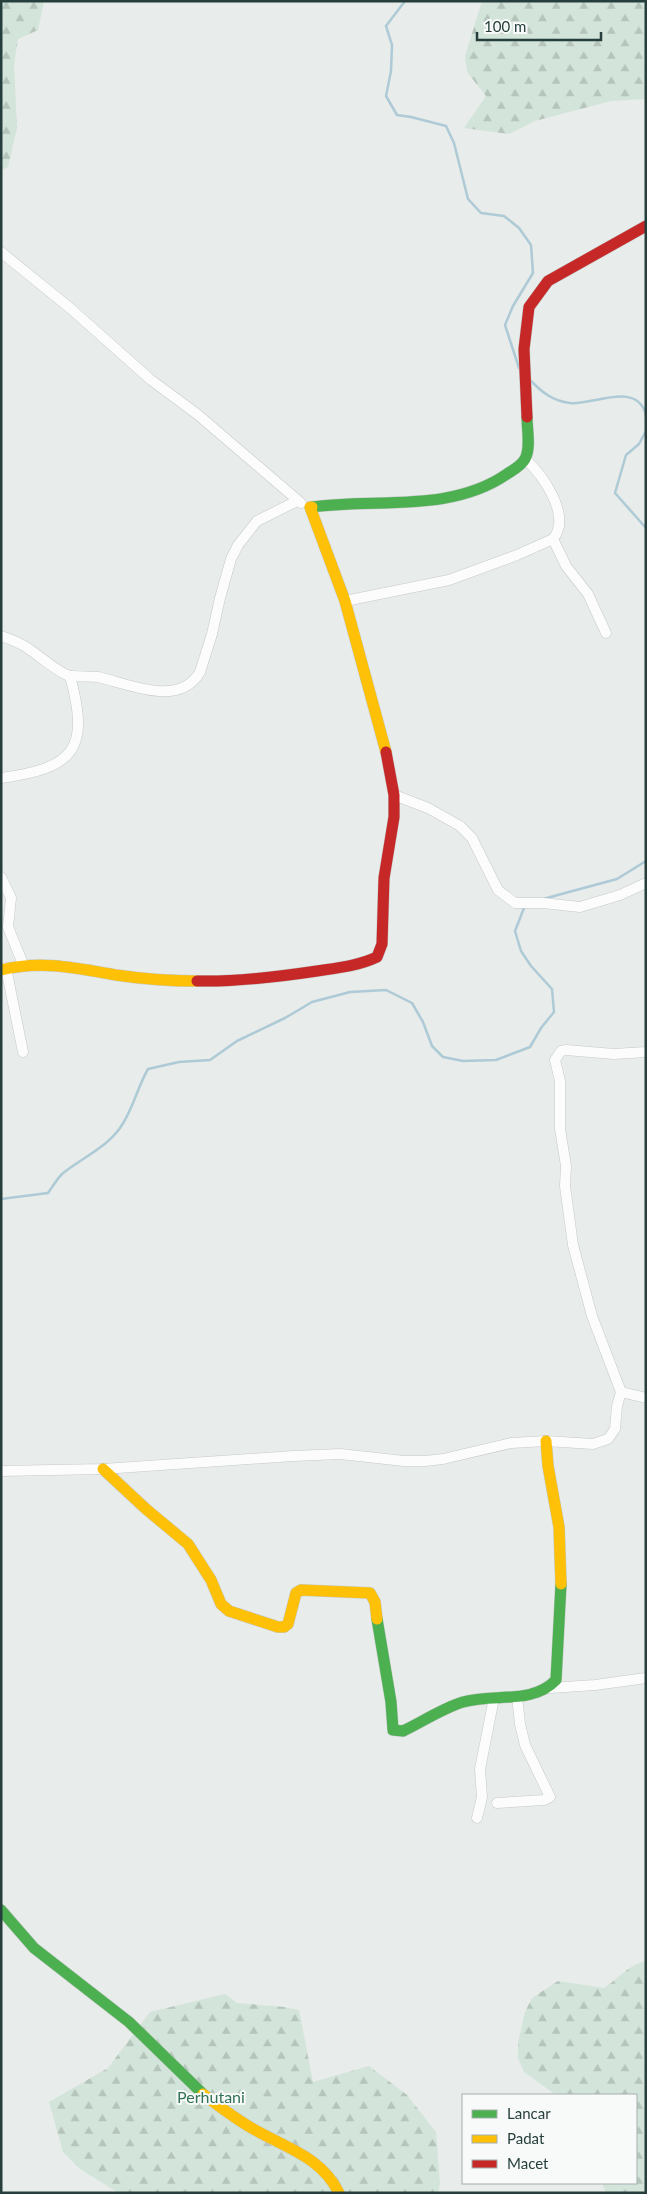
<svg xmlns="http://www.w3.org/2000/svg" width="647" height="2194" font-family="Lato,sans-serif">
<defs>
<pattern id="forest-firs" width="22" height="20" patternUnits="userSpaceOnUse" patternTransform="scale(1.25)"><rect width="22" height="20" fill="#d3e4da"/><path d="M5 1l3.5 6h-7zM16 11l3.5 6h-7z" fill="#b5c5bc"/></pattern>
</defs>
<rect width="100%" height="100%" fill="#e8ecea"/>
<g fill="url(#forest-firs)">
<polygon points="1,1 44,1 38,30 18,39 14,64 17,128 8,167 1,170"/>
<polygon points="482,1 646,1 646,99 611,101 535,121 509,134 464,128 486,96 467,72 465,56"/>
<path d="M646 1961V2193H606L602 2183H636V2095H556L524 2072 518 2058V2043L525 2012 532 1998 558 1981 604 1988C619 1978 628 1965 646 1961Z"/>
<polygon points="225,1994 237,2003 284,2007 299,2010 313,2082 369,2066 407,2095 436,2132 440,2184 438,2193 119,2193 80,2169 63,2152 49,2102 108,2068 150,2012"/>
</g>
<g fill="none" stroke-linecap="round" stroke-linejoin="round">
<g stroke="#adcad6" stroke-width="2.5">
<polyline points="405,1 386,26 392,45 391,71 386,96 397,115 411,117 446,126 454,143 468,199 481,213 504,216 519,228 531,245 533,273 513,306 505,325 519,368"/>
<path d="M531 381C543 393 553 401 570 403 592 406 637 380 646 415"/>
<polyline points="646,431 639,444 626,455 615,493 646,528"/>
<polyline points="543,899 617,879 646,861"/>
<path d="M1 1199 48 1193C53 1186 57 1179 62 1174 80 1159 106 1148 120 1128 133 1110 137 1088 148 1069L179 1062 210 1060 237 1041 285 1018 312 1002 350 992 386 990 412 1003 423 1022 432 1046 443 1057 463 1061 496 1060 530 1047 541 1028 554 1012 552 989 531 966 521 951 515 931 524 908 526 907"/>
</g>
<defs>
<g id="street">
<polyline points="1,252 70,308 151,380 197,414 301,503"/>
<polyline points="553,539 566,566 588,594 606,633"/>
<path d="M345 601 449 580 517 555 553 539C572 516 543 475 525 459"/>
<path d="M1 636C10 639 18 642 26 647 40 656 52 668 67 675 72 677 90 676 98 677 129 684 179 708 200 672L212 634 220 598 231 559 238 545 257 521 297 501"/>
<path d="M1 778C75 768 90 749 70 676"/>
<polyline points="394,795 428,808 460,826 472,838 498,890 515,903 543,903 580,907 620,895 646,883"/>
<polyline points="1,877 11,898 8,927 23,964"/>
<polyline points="6,968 23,1052"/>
<polyline points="621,1392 592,1316 573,1245 565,1186 566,1166 560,1129 560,1081 555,1060 561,1051 566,1050 614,1054 646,1052"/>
<polyline points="1,1471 103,1469 293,1456 340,1454 404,1461 425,1461 443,1459 511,1443 546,1441 593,1444 608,1439 615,1429 617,1406 621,1392 646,1398"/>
<polyline points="550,1688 595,1685 646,1678"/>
<polyline points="497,1803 544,1800 550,1797 525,1745 520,1724 517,1697"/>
<polyline points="477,1818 482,1797 480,1769 494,1698"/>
</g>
<g id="fast">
<path d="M312 507C377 498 451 513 507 474 513 470 521 466 525 459 531 448 527 430 527 417"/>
<path d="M377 1619 391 1702 393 1730 403 1731C422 1722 443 1708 463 1702 494 1693 532 1705 556 1680L561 1584"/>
<polyline points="1,1910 34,1948 129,2022 203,2094"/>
</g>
<g id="slow">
<polyline points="312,507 310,507 345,601 386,752"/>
<path d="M1 970C41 960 76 968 116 975 143 979 170 981 197 981"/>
<polyline points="546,1441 548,1466 559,1527 561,1584"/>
<polyline points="103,1469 146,1509 188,1544 211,1580 221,1604 229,1611 278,1627 284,1627 288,1624 296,1593 301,1590 370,1593 375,1602 377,1619"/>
<path d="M203 2094C220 2107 238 2121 257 2131 289 2149 322 2158 339 2193"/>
</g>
<g id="jam">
<polyline points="527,417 524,349 529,307 548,281 646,226"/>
<path d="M197 981C237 982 277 977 317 971 337 968 358 966 377 957L382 944 384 878 394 817V795L386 752"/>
</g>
</defs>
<use href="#street" stroke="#c5c9c8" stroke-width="11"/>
<use href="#fast" stroke="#c3c9c8" stroke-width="12"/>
<use href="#slow" stroke="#c3c9c8" stroke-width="12"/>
<use href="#jam" stroke="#c3c9c8" stroke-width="12"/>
<use href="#street" stroke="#fcfcfc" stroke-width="10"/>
<use href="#fast" stroke="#4caf50" stroke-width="11"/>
<use href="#slow" stroke="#ffc107" stroke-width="11"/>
<use href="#jam" stroke="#c62828" stroke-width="11"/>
</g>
<g text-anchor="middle" stroke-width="4" stroke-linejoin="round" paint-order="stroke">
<g font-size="16" fill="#347255" stroke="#f7faf9">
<text x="211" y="2103">Perhutani</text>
</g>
</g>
<rect width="647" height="2194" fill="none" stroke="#263f3c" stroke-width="5"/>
<rect x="462" y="2094" width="175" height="90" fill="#f7faf9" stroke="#a3afad"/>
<rect x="472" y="2110" width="25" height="8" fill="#4caf50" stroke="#a3afad"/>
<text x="507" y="2119" font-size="15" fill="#263f3c">Lancar</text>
<rect x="472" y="2135" width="25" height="8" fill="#ffc107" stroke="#a3afad"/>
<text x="507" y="2144" font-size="15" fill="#263f3c">Padat</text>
<rect x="472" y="2160" width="25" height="8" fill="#c62828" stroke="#a3afad"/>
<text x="507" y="2169" font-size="15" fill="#263f3c">Macet</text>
<path d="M477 32v8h124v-8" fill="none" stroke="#263f3c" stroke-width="2.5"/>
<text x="484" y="32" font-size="15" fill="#263f3c" stroke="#f7faf9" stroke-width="4" paint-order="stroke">100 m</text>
</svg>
